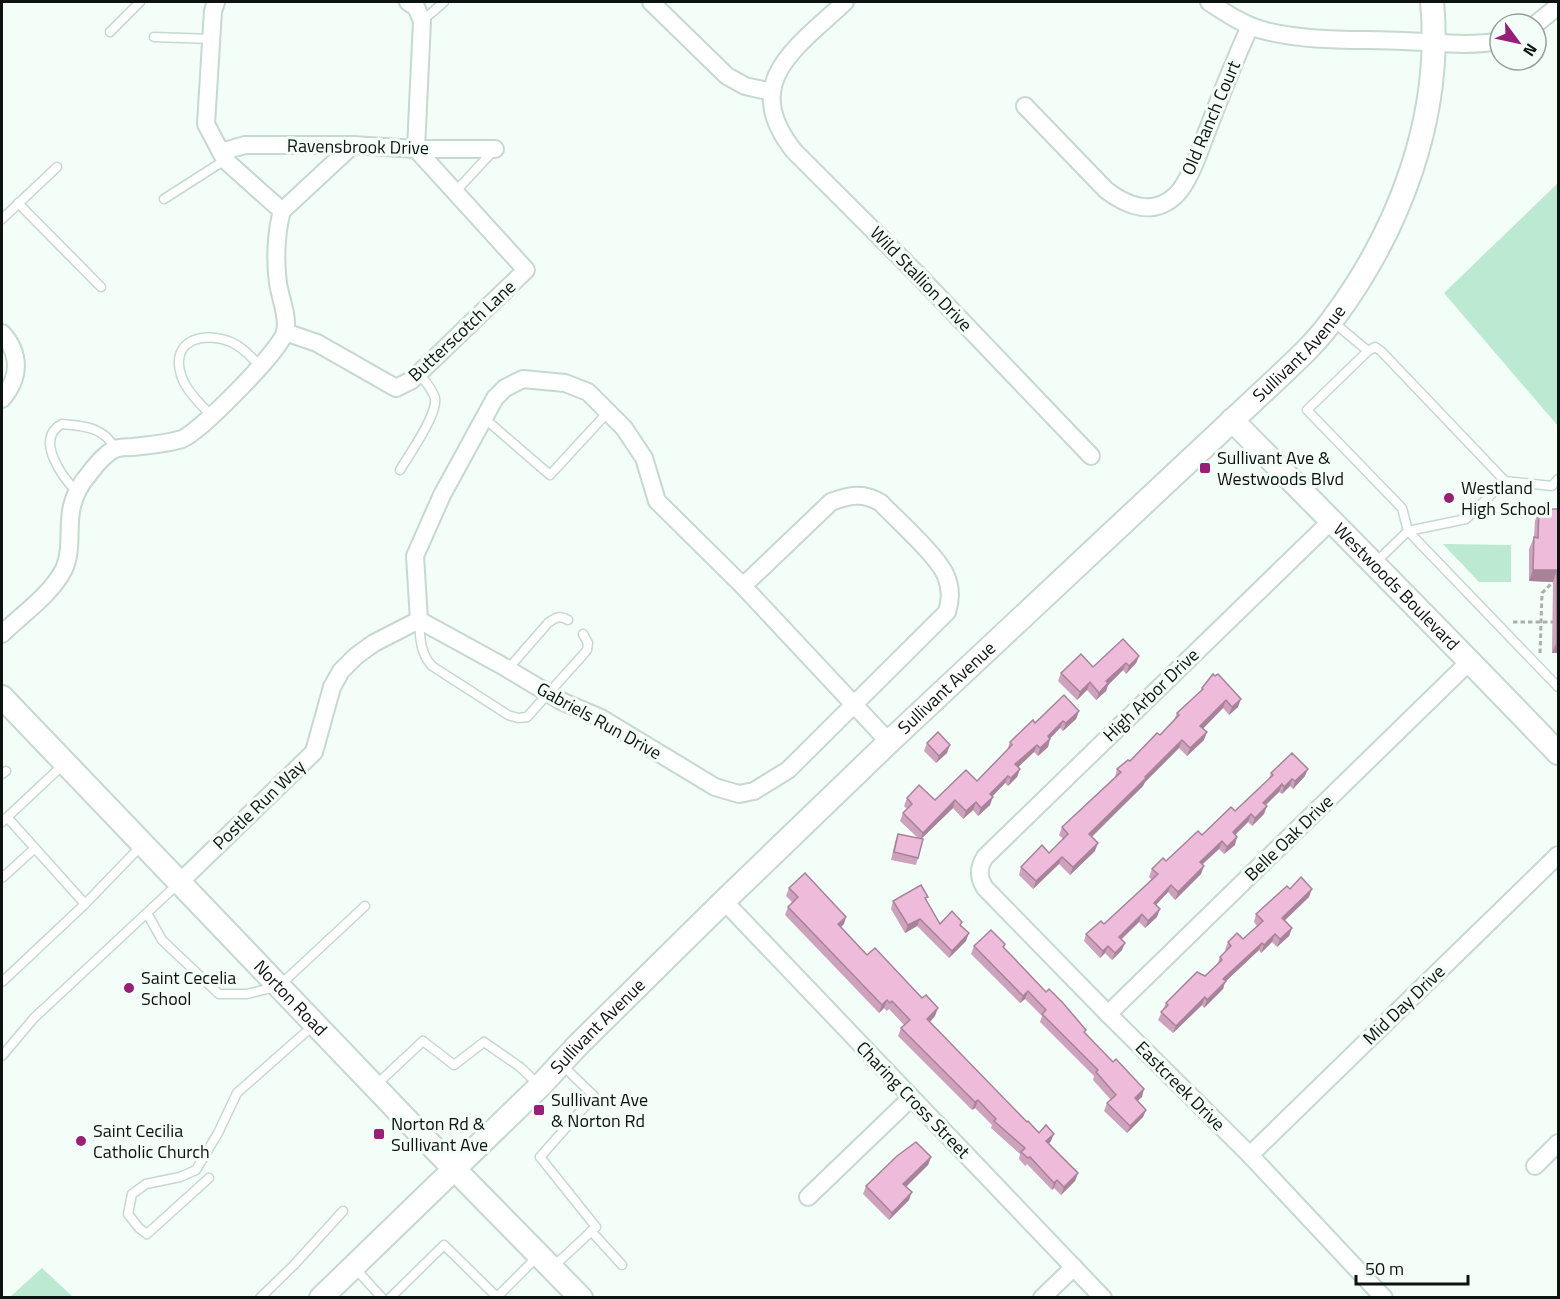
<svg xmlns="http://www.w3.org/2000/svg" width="1560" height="1299" font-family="'Titillium Web',sans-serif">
<rect width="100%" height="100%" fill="#f2fef7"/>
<g fill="#bbe9d1">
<polygon points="1558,183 1558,426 1444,293"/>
<polygon points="1443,544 1511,545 1511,582 1479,582"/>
<polygon points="42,1268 73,1297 10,1297"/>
</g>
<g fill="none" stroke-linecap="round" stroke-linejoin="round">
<defs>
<g id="lane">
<polyline points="422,21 444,2"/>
<polyline points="110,32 140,2"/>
<polyline points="154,37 211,39"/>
<polyline points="456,191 494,150"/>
<polyline points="164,199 225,160"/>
<polyline points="18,203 101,287"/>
<polyline points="2,219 57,167"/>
<polyline points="1332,321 1368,351 1307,410 1402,508 1408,531 1558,687"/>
<polyline points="1368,351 1375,347 1381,351 1505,481 1466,519 1408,531 1376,562"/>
<path d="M211 416C201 404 186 391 181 375 170 339 205 331 231 342 243 347 251 357 260 366"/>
<polyline points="484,418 550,475 608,412"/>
<path d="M400 470C409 455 438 414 435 398 432 388 425 381 419 374"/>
<polyline points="1505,481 1552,486 1558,479"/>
<path d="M77 492C62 477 34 438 62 424 84 426 105 427 115 449"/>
<path d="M419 620C420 637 420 653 432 666L508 715 518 718 527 717 582 656 587 650 588 643 583 634"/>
<path d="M508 669 548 623C556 617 560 615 568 620"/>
<polyline points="2,774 6,771"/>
<polyline points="7,817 85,904"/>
<polyline points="2,822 65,763"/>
<polyline points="2,878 35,848"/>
<polyline points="147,913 162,940 219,994 247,994 279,986 365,906"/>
<polyline points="2,982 85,904 141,846"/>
<polyline points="2,1056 34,1018 179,883"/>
<polyline points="375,1086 423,1041 454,1065 484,1042 520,1067 538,1084"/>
<polyline points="209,1178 147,1234 139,1228 128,1214 132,1194 146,1184 180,1177 196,1170 218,1133 237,1093 315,1024"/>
<polyline points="591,1231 622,1265"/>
<polyline points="354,1267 382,1298"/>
<polyline points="553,1267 596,1227 540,1157 594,1096 561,1064"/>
<polyline points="497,1297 538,1256"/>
<polyline points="260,1298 294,1265 343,1211"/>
<polyline points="390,1298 444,1245 498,1298"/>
</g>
<g id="street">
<polyline points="216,2 213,11 206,124 225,160 282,211"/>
<polyline points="408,2 416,7 422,21 416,149"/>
<polyline points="651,2 727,76 745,86 772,92"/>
<path d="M845 2C797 47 739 82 794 151L916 273 1091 456"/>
<path d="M1209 2C1227 14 1245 26 1266 31 1310 42 1358 39 1403 41 1435 42 1469 47 1500 41"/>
<polyline points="1536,24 1558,6"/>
<path d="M1025 106 1106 190C1127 206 1153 217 1176 195 1191 180 1200 148 1208 129 1221 94 1235 60 1250 26"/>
<polyline points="221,152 245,145 353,145 416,149 495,149"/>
<polyline points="285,332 317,343 396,388 412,380 526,270 416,149"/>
<path d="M2 333C21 354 20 378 2 399"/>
<path d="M1331 521 985 857C978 868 978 877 985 888L1108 1014 1250 1155 1384 1298"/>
<path d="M743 586 831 502C849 495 864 492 881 503 897 520 938 556 946 576 951 588 951 600 947 612L788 770 754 791 739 794 715 787 601 718 561 701 501 665 419 620 415 556 442 495 495 398 505 388 523 379 565 383 588 392 624 428 644 458 657 501 743 586 889 742"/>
<path d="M2 634C22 614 51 595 64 569 73 549 67 526 72 506 75 494 81 483 89 474 95 466 106 453 115 449 120 447 128 447 133 447 149 445 166 444 182 439 200 432 281 350 285 332 289 317 280 298 278 283 275 263 276 231 282 211L353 145"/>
<polyline points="180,882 314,752 332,687 341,671 356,656 374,643 419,620"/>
<polyline points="724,901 1103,1298"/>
<polyline points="1108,1014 1470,661"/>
<polyline points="1250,1155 1558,855"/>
<polyline points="1535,1166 1558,1143"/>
<polyline points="808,1197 911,1098"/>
<polyline points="1042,1298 1074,1267"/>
</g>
<g id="secondary">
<path id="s1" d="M1232 420C1341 531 1451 641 1558 753"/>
<path id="s2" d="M2 697 425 1139 581 1298"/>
<path id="s3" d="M321 1298 540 1086 577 1046 724 901 889 742 1283 373C1301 356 1319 339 1333 319 1400 229 1443 115 1432 2"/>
</g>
</defs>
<use href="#lane" stroke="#c5d9ce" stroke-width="11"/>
<use href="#street" stroke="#c5d9ce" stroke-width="20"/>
<use href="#secondary" stroke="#c5d9ce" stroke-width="26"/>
<g stroke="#a8b2ac" stroke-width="3" stroke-dasharray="4.5 3" stroke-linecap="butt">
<polyline points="1513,622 1553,622"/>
<polyline points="1540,653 1542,593 1553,582"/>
</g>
<use href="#lane" stroke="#fff" stroke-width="8"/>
<use href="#street" stroke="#fff" stroke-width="16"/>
<use href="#secondary" stroke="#fff" stroke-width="22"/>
</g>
<g fill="#cea1bc">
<polygon points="1539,509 1558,509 1558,653 1552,653 1553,582 1529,581 1529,549 1534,537 1535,521"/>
<polygon points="1139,656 1136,663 1126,674 1123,670 1108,685 1106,691 1096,700 1087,690 1077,700 1058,681 1061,673 1093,667"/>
<polygon points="1202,688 1238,707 1229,715 1223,708 1203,728 1204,740 1187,756 1179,748 1145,782 1143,786 1092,837 1095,851 1070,875 1059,864 1033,889 1019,875 1021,867 1049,853 1063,839 1059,835 1062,827 1115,777 1117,769 1130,761 1160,735 1174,720 1177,713 1201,691"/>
<polygon points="1079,711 1076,719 1063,731 1060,728 1050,738 1048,747 1038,756 1034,752 1018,767 1020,769 1017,777 1008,786 1005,783 992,797 990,805 978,816 973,810 963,819 953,808 921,839 918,858 916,865 891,860 895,842 898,834 918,838 900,821 903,813 907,809 904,806 907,798 935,800 977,781 1007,750 1010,742 1035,723"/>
<polygon points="927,743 947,753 936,763 924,751"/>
<polygon points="1271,773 1305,776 1293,789 1290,786 1282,794 1279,792 1266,805 1264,814 1252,826 1248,822 1235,835 1235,845 1224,854 1219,849 1203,864 1201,874 1175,900 1168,892 1156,905 1157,917 1145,928 1139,922 1122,939 1122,950 1112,960 1105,953 1100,958 1084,941 1086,934 1104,924 1152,880 1149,877 1152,869 1166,861 1235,811 1269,780"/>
<polygon points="789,888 844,924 841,927 867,955 935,1016 930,1022 1027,1122 1051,1141 1049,1144 1078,1173 1075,1181 1061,1195 1054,1188 1052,1190 1027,1164 1025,1166 1019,1159 1020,1154 991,1128 992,1125 975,1108 972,1110 898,1036 901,1028 904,1025 889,1009 887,1011 884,1008 879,1013 785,915 788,907 793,903 786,896"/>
<polygon points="1290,889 1309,897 1284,921 1292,928 1289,936 1277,947 1272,942 1261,953 1259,950 1225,982 1223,989 1204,1008 1202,1005 1173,1033 1158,1020 1166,1003 1205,976 1217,965 1220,957 1226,951 1225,950 1228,942 1243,939 1257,926 1254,922 1256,914"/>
<polygon points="893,901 927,901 940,924 961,926 966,941 949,958 917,926 905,933 891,909"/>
<polygon points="1005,944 1004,948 1085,1033 1142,1097 1137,1101 1146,1110 1143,1117 1127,1133 1104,1111 1107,1103 1111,1100 1093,1080 1094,1076 1040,1022 1042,1016 1025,999 1020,1003 971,954 974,946"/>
<polygon points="931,1157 928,1165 906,1186 909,1200 889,1220 863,1194 866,1186"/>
</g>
<g fill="#a78399">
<polygon points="1533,570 1557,570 1553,582 1529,581"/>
<polygon points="1557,642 1558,642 1558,653 1552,653"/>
<polygon points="1139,656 1136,663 1126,674 1129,666"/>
<polygon points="1126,663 1123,670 1108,685 1106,691 1096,700 1099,693 1106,681"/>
<polygon points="1090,682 1087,690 1077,700 1080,692"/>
<polygon points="1241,699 1238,707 1229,715 1232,707"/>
<polygon points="1226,700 1223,708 1198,734 1200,726"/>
<polygon points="1079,711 1076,719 1063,731 1066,723"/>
<polygon points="1063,721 1060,728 1045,744 1048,736"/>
<polygon points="1207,732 1204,740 1187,756 1190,748"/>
<polygon points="1050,739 1048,747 1038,756 1040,748"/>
<polygon points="1182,740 1179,748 1145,782 1143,786 1086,842 1089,834"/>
<polygon points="950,745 947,753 936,763 939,756"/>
<polygon points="1037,745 1034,752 1013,772 1015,764"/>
<polygon points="1020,769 1017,777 1008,786 1011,778"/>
<polygon points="1308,769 1305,776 1293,789 1295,781"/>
<polygon points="1008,776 1005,783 987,802 990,794"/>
<polygon points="1292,779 1290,786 1282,794 1284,787"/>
<polygon points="1282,784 1279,792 1260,810 1263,803"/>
<polygon points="993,797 990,805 978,816 981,808"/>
<polygon points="955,800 953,808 920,840 923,833"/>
<polygon points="976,802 973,810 963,819 966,811"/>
<polygon points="1267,806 1264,814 1252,826 1255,818"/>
<polygon points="1251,814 1248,822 1230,840 1233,832"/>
<polygon points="1237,837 1235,845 1224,854 1227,847"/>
<polygon points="1222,841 1219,849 1197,869 1200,862"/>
<polygon points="1098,843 1095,851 1070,875 1073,867"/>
<polygon points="1062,857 1059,864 1033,889 1036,881"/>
<polygon points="1204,866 1201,874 1175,900 1178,892"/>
<polygon points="1171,885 1168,892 1151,910 1154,903"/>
<polygon points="1312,889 1309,897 1279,926 1282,918"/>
<polygon points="1160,909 1157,917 1145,928 1148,921"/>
<polygon points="1142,914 1139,922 1116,944 1119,937"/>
<polygon points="846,917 844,924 835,932 838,924"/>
<polygon points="920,919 917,926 905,933 908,925"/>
<polygon points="1292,928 1289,936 1277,947 1280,939"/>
<polygon points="969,933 966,941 949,958 952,951"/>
<polygon points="1275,934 1272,942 1261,953 1264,945"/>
<polygon points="1125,943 1122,950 1112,960 1115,953"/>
<polygon points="1262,943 1259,950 1225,982 1223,989 1204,1008 1207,1000 1223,979"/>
<polygon points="1108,946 1105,953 1100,958 1103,951"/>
<polygon points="1028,991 1025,999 1020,1003 1023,996"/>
<polygon points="1205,997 1202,1005 1173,1033 1176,1026"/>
<polygon points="887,1000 884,1008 879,1013 882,1005"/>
<polygon points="938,1008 935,1016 925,1027 927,1019"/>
<polygon points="1144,1089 1142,1097 1132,1106 1135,1098"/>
<polygon points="978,1100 975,1108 972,1110 975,1102"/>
<polygon points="1146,1110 1143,1117 1127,1133 1130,1126"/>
<polygon points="1054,1134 1051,1141 1044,1149 1046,1141"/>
<polygon points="931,1157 928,1165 901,1192 903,1184"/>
<polygon points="1078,1173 1075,1181 1061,1195 1064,1187"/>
<polygon points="1057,1180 1054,1188 1052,1190 1054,1183"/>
<polygon points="912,1192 909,1200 889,1220 892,1213"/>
</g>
<g fill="#efbbdb" stroke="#a78399" stroke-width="1.5">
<polygon points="1539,509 1558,509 1558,642 1557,642 1557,570 1533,570 1534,537 1538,538"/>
<polygon points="1123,639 1139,656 1129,666 1126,663 1106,681 1108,683 1099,693 1090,682 1080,692 1061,673 1081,654 1093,667"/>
<polygon points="1213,674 1215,676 1218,674 1241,699 1232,707 1226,700 1200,726 1207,732 1190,748 1182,740 1145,777 1146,778 1089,834 1098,843 1073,867 1062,857 1036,881 1021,867 1042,845 1049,853 1068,834 1062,827 1121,772 1117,769 1128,760 1130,761 1157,733 1160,735 1179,715 1177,713 1203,689 1202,688"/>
<polygon points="1064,695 1079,711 1066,723 1063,721 1048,736 1050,739 1040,748 1037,745 1015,764 1020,769 1011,778 1008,776 990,794 993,797 981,808 976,802 966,811 955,800 923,833 903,813 912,804 907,798 919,785 935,800 966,770 977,781 1012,745 1010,742 1033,720 1035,723"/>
<polygon points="938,732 950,745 939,756 927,743"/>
<polygon points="1292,753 1308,769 1295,781 1292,779 1284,787 1282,784 1263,803 1267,806 1255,818 1251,814 1233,832 1237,837 1227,847 1222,841 1200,862 1204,866 1178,892 1171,885 1154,903 1160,909 1148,921 1142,914 1119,937 1125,943 1115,953 1108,946 1103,951 1086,934 1101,921 1104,924 1158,874 1152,869 1163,858 1166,861 1198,831 1202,835 1231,807 1235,811 1273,775 1271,773"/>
<polygon points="898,834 923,839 918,858 894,852"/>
<polygon points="805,873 846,917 838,924 867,955 875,948 922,998 926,995 938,1008 927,1019 1027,1122 1028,1121 1039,1133 1046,1125 1054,1134 1046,1141 1078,1173 1064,1187 1057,1180 1054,1183 1030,1157 1028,1158 1021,1152 1025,1148 994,1121 996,1119 978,1100 975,1102 901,1028 910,1020 892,1001 890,1003 887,1000 882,1005 788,907 798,897 789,888"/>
<polygon points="1301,877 1312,889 1282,918 1292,928 1280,939 1275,934 1264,945 1262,943 1223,979 1226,981 1207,1000 1205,997 1176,1026 1161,1012 1168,1005 1166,1003 1197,972 1205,976 1222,960 1220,957 1231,946 1228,942 1237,933 1243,939 1263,921 1256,914 1287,886 1290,889"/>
<polygon points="921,885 928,897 925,898 940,924 952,911 962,922 960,925 969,933 952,951 920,919 908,925 893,901"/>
<polygon points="991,930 1005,944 1003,947 1010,954 1046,992 1049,989 1063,1003 1086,1030 1084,1032 1113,1062 1116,1059 1144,1089 1135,1098 1146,1110 1130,1126 1107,1103 1116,1095 1096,1072 1098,1070 1042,1014 1046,1010 1028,991 1023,996 974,946"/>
<polygon points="916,1142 931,1157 903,1184 912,1192 892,1213 866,1186 897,1156"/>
</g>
<g fill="#981e77" stroke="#f2fef7" stroke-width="2">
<rect x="1199" y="462" width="12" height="12" rx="3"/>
<circle cx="1449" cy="498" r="6"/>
<circle cx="129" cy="988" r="6"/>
<rect x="533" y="1104" width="12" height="12" rx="3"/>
<rect x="373" y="1128" width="12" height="12" rx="3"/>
<circle cx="81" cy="1141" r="6"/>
</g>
<g text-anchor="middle" stroke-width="6" stroke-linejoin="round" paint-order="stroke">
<g font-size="18" fill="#0d1310" stroke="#f2fef7">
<text transform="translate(1211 118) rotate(-67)" y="6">Old Ranch Court</text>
<text transform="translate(358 147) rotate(1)" y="6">Ravensbrook Drive</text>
<text transform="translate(921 279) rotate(46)" y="6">Wild Stallion Drive</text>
<text transform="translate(462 331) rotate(-43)" y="6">Butterscotch Lane</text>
<text dy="6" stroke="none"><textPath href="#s3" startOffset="1360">Sullivant Avenue</textPath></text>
<text dy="6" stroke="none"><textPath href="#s1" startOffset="234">Westwoods Boulevard</textPath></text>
<text dy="6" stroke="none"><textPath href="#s3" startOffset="874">Sullivant Avenue</textPath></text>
<text transform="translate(1151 695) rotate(-44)" y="6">High Arbor Drive</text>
<text transform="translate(599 721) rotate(29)" y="6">Gabriels Run Drive</text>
<text transform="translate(259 805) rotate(-44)" y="6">Postle Run Way</text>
<text transform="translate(1289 838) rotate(-44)" y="6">Belle Oak Drive</text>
<text dy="6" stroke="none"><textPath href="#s2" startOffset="417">Norton Road</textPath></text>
<text transform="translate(1404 1005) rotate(-44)" y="6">Mid Day Drive</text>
<text dy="6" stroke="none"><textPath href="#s3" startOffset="388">Sullivant Avenue</textPath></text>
<text transform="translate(1180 1086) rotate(45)" y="6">Eastcreek Drive</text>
<text transform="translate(913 1100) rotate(46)" y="6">Charing Cross Street</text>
</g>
<g font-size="18" fill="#0d1310" stroke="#f2fef7" text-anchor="start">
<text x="1217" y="464">Sullivant Ave &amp;<tspan x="1217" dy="21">Westwoods Blvd</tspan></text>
<text x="1461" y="494">Westland<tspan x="1461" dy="21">High School</tspan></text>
<text x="141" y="984">Saint Cecelia<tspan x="141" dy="21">School</tspan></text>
<text x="551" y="1106">Sullivant Ave<tspan x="551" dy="21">&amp; Norton Rd</tspan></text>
<text x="391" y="1130">Norton Rd &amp;<tspan x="391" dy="21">Sullivant Ave</tspan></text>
<text x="93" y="1137">Saint Cecilia<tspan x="93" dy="21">Catholic Church</tspan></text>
</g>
</g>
<rect width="1560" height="1299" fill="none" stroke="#0d1310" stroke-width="6"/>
<g transform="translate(1518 42) rotate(123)"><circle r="28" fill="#f2fef7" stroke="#96a09b" stroke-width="1.5"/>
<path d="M0-4.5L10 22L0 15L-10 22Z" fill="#981e77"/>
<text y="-9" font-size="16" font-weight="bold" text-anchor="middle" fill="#0d1310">N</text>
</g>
<path d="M1356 1275v9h112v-9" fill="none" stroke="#0d1310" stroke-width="3"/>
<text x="1365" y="1275" font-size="18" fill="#0d1310" stroke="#f2fef7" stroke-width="4.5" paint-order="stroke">50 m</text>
</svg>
